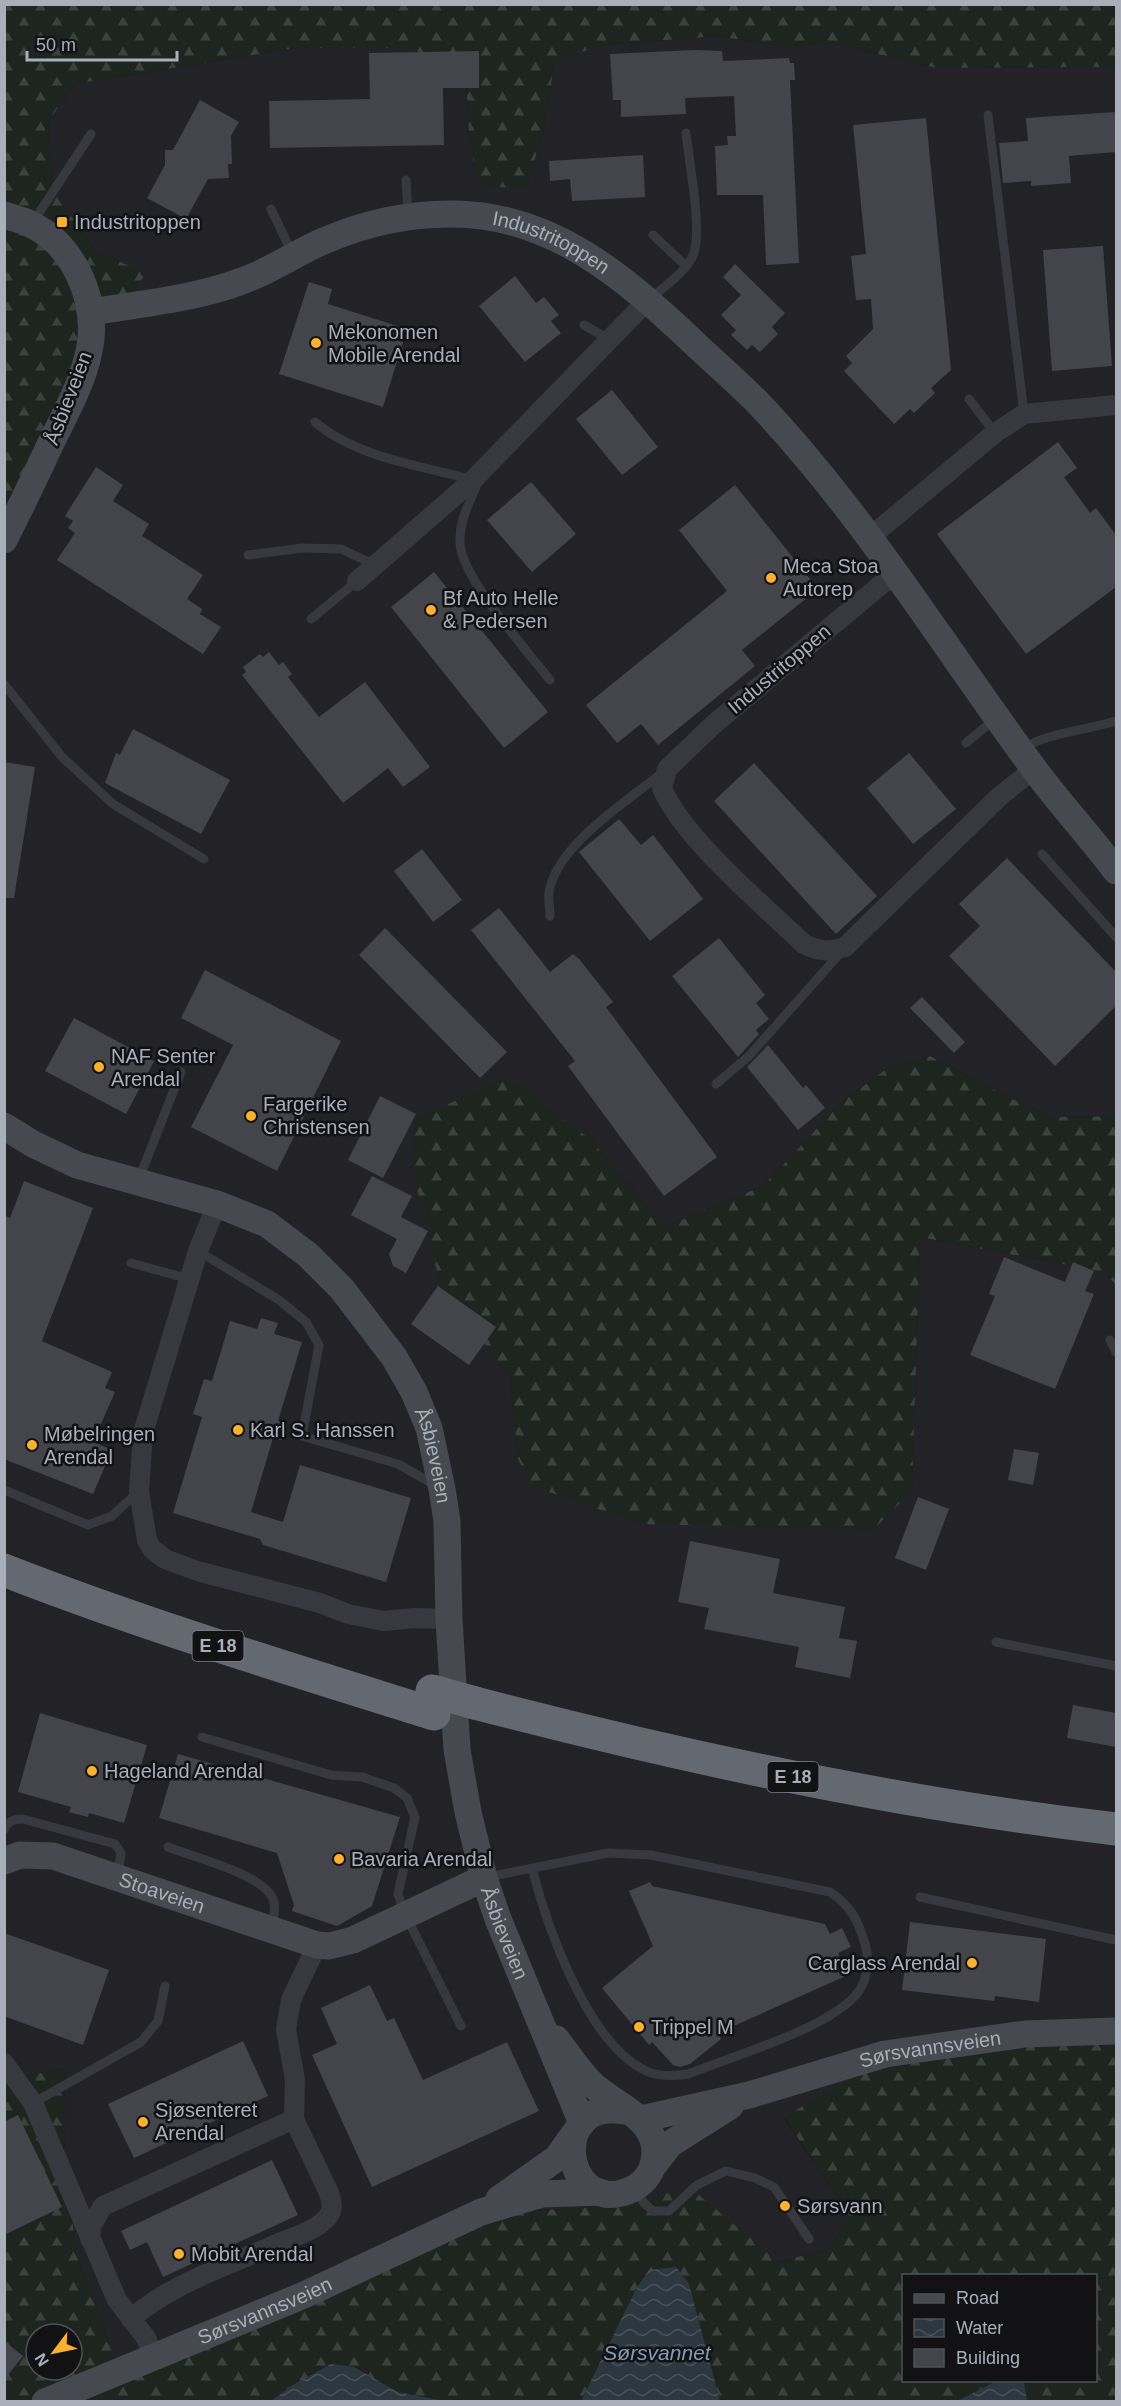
<svg xmlns="http://www.w3.org/2000/svg" width="1121" height="2406" font-family="Helvetica,sans-serif">
<defs>
<pattern id="forest-firs" width="22" height="20" patternUnits="userSpaceOnUse" patternTransform="scale(1.5)"><rect width="22" height="20" fill="#1d251e"/><path d="M5 1l3.5 6h-7zM16 11l3.5 6h-7z" fill="#3b423d"/></pattern>
<pattern id="water-waves" width="16" height="10" patternUnits="userSpaceOnUse" patternTransform="scale(1.5)"><rect width="16" height="10" fill="#2d373f"/><path d="M0 5q4-4 8 0t8 0" fill="none" stroke="#495159"/></pattern>
</defs>
<rect width="100%" height="100%" fill="#17171a"/>
<polygon fill="#232327" points="718,36 785,47 831,43 936,68 1116,67 1116,1116 1054,1117 1010,1098 930,1056 888,1068 844,1100 763,1186 664,1227 591,1140 440,1284 510,1378 518,1459 873,1530 912,1491 920,1237 1104,1272 1116,1285 1116,2026 784,2118 849,2215 831,2248 779,2262 689,2188 629,2205 509,2212 118,2366 76,2254 64,2141 65,2068 5,2080 5,561 85,361 97,252 52,190 49,120 75,84 296,48 405,48 465,64 469,132 526,189 543,132 555,60 602,45"/>
<g fill="url(#forest-firs)" fill-rule="evenodd">
<polygon points="5,5 1116,5 1116,67 936,68 831,43 785,47 718,36 602,45 555,61 543,132 526,189 477,185 469,132 465,64 405,48 296,48 75,84 49,120 52,190 97,252 146,273 85,361 5,561"/>
<polygon points="930,1056 1010,1098 1054,1117 1116,1116 1116,1285 1104,1272 920,1237 912,1491 873,1530 641,1524 532,1486 518,1459 510,1378 440,1284 412,1167 416,1119 507,1077 591,1140 664,1227 763,1186 844,1100 888,1068"/>
<path d="M1116 2026V2401H1027L1024 2381 1096 2380V2276H904V2380L996 2381 957 2401H720L708 2358 636 2289 581 2401H445L398 2392 354 2367 291 2386 271 2401 5 2402V2080L65 2068 64 2141 76 2254 118 2366 509 2212 629 2205 689 2187 779 2262 831 2248 849 2215 784 2117 876 2064ZM36 2334H72V2370H36Z"/>
</g>
<g fill="url(#water-waves)">
<polygon points="676,2267 689,2284 720,2401 581,2401 636,2289 649,2270"/>
<polygon points="331,2364 354,2367 398,2392 445,2401 271,2401 291,2386"/>
<polygon points="996,2381 1024,2381 1027,2401 957,2401"/>
</g>
<g fill="#43454a">
<polygon points="694,50 722,51 723,61 789,58 790,63 794,63 795,80 790,80 799,263 766,265 763,195 717,195 715,146 728,145 727,136 736,136 734,96 685,98 686,114 621,117 621,100 613,100 610,54"/>
<polygon points="479,51 479,88 443,88 444,145 270,148 269,101 370,99 369,53"/>
<polygon points="200,100 239,122 231,136 232,164 228,164 229,178 208,179 186,219 147,198 165,165 165,150 173,150"/>
<polygon points="1116,112 1116,152 1069,156 1071,183 1031,186 1031,181 1003,183 999,143 1028,141 1026,118"/>
<polygon points="926,118 951,370 931,388 935,393 914,413 910,409 894,424 844,371 852,363 846,356 873,329 871,299 856,300 851,256 866,254 853,125"/>
<polygon points="643,155 645,197 572,201 570,179 550,181 549,161"/>
<polygon points="1103,246 1112,366 1052,371 1043,250"/>
<polygon points="735,264 785,313 772,327 778,334 760,352 752,345 747,350 731,335 736,330 721,315 741,295 723,277"/>
<polygon points="515,276 536,303 544,297 559,315 551,321 561,333 525,362 479,306"/>
<polygon points="309,282 332,289 328,304 407,329 383,407 279,374"/>
<polygon points="612,390 658,447 622,475 576,419"/>
<polygon points="1058,442 1077,468 1064,477 1090,513 1096,508 1116,535 1116,587 1026,654 937,534"/>
<polygon points="96,467 123,485 113,501 149,524 142,536 203,575 187,599 202,609 200,614 221,627 203,654 57,560 75,533 68,528 73,521 65,516"/>
<polygon points="531,482 576,534 532,572 487,520"/>
<polygon points="735,485 818,589 742,650 755,666 658,745 641,724 617,743 586,705 727,591 679,530"/>
<polygon points="434,572 548,712 504,748 391,607"/>
<polygon points="269,652 279,665 283,662 292,674 288,677 319,717 365,682 430,767 403,787 388,768 343,803 242,675 246,672 243,667 260,654 263,657"/>
<polygon points="133,729 230,780 201,834 105,783 116,753 120,755"/>
<polygon points="909,753 956,809 913,844 867,788"/>
<polygon points="4,762 35,767 14,898 4,898"/>
<polygon points="754,763 877,896 836,934 714,801"/>
<polygon points="619,819 641,845 653,835 703,899 650,941 579,852"/>
<polygon points="422,849 462,900 433,922 394,871"/>
<polygon points="1007,858 1116,972 1116,1006 1055,1066 949,956 980,926 959,904"/>
<polygon points="499,908 550,972 573,954 580,960 613,1002 606,1007 717,1157 664,1196 568,1066 575,1061 471,930"/>
<polygon points="385,928 507,1052 480,1078 359,955"/>
<polygon points="719,938 765,995 756,1003 769,1019 756,1030 759,1034 738,1057 672,976"/>
<polygon points="205,970 341,1041 277,1171 191,1127 233,1045 181,1018"/>
<polygon points="922,997 965,1042 954,1053 910,1008"/>
<polygon points="74,1018 154,1061 126,1114 45,1071"/>
<polygon points="768,1045 803,1088 806,1085 825,1108 798,1130 747,1067"/>
<polygon points="380,1096 416,1114 383,1178 348,1160"/>
<polygon points="372,1176 412,1196 401,1217 428,1231 406,1273 393,1266 389,1254 397,1239 351,1215"/>
<polygon points="24,1181 93,1208 42,1341 112,1372 105,1388 115,1392 93,1442 112,1450 93,1494 4,1459 4,1215 10,1218"/>
<polygon points="1004,1257 1065,1282 1073,1262 1094,1271 1085,1291 1094,1294 1055,1389 970,1355 995,1296 989,1294"/>
<polygon points="438,1286 496,1327 469,1365 411,1324"/>
<polygon points="261,1318 278,1323 274,1334 302,1342 278,1421 287,1424 282,1440 273,1438 251,1512 283,1522 300,1465 411,1498 386,1582 263,1545 260,1539 173,1513 202,1417 193,1414 204,1379 212,1381 230,1321 257,1329"/>
<polygon points="1014,1449 1039,1453 1033,1485 1008,1480"/>
<polygon points="918,1497 949,1509 926,1570 895,1558"/>
<polygon points="690,1541 780,1559 773,1593 845,1607 839,1638 857,1641 850,1678 795,1667 799,1647 704,1629 709,1608 678,1602"/>
<polygon points="1073,1705 1116,1713 1116,1747 1067,1738"/>
<polygon points="40,1713 147,1745 124,1823 89,1813 88,1817 69,1812 71,1807 18,1792"/>
<polygon points="178,1754 400,1817 372,1906 337,1926 292,1911 294,1905 277,1853 159,1818"/>
<polygon points="650,1882 652,1886 825,1924 830,1934 842,1928 851,1947 838,1953 848,1975 718,2033 721,2039 690,2064 680,2067 673,2065 652,2042 649,2045 602,1988 653,1946 629,1891"/>
<polygon points="910,1922 1046,1939 1039,2002 995,1996 994,2001 902,1990"/>
<polygon points="4,1933 109,1970 83,2045 4,2016"/>
<polygon points="370,1985 387,2021 394,2018 423,2080 507,2042 539,2111 372,2187 312,2055 337,2044 321,2008"/>
<polygon points="243,2041 268,2096 134,2158 108,2104"/>
<polygon points="18,2115 62,2207 4,2235 4,2122"/>
<polygon points="272,2160 298,2215 163,2277 147,2242 130,2250 121,2231"/>
<polygon points="4,2341 23,2356 4,2380"/>
</g>
<g fill="none" stroke-linecap="round" stroke-linejoin="round">
<g stroke="#38393f" stroke-width="9">
<polyline points="988,115 1024,414"/>
<polyline points="406,180 408,213"/>
<polyline points="271,209 293,255"/>
<polyline points="33,222 91,134"/>
<polyline points="653,235 686,266"/>
<path d="M649 300C663 287 687 272 694 253 702 227 689 162 686 133"/>
<polyline points="584,325 610,340"/>
<polyline points="969,399 995,433"/>
<path d="M315 422C357 458 420 465 473 480L476 487C468 506 459 522 460 543 461 577 528 652 550 680"/>
<polyline points="248,555 303,548 341,549 375,565"/>
<polyline points="311,619 357,581"/>
<polyline points="4,684 62,757 113,804 204,859"/>
<polyline points="966,743 995,719"/>
<path d="M1022 749C1046 733 1087 730 1116 721"/>
<polyline points="1042,854 1116,937"/>
<path d="M550 916C550 909 548 900 549 893 555 846 628 801 663 772"/>
<polyline points="716,1084 749,1056 842,951"/>
<polyline points="139,1179 181,1072"/>
<polyline points="198,1251 279,1300 306,1322 319,1345 302,1436 398,1464 435,1485"/>
<polyline points="131,1263 189,1279"/>
<polyline points="1110,1340 1116,1352"/>
<polyline points="4,1490 88,1525 112,1516 139,1491"/>
<polyline points="996,1642 1116,1666"/>
<polyline points="202,1737 331,1775 362,1777 394,1788 407,1798 415,1817 398,1894 405,1914 461,2026"/>
<path d="M4 1830C8 1821 13 1819 23 1819L115 1844 121 1853 118 1874"/>
<path d="M168 1847C193 1857 263 1874 273 1899 277 1909 273 1918 270 1927"/>
<path d="M488 1877 608 1853 651 1855 830 1892C851 1906 858 1920 865 1944 870 1961 868 1982 855 1996 824 2030 733 2056 688 2074 673 2076 658 2077 644 2070 587 2041 547 1927 532 1868"/>
<polyline points="920,1897 1116,1940"/>
<polyline points="33,2103 141,2042 158,2021 165,1986"/>
<polyline points="635,2189 644,2203 653,2211 669,2211 697,2185 726,2171 755,2178 774,2187 809,2239"/>
</g>
<g stroke="#38393f" stroke-width="20">
<polyline points="869,538 995,433 1024,414 1116,405"/>
<path d="M895 573 713 725 667 769 662 788C683 838 763 905 804 944 820 952 829 952 845 947L1000 796 1034 769"/>
<polyline points="357,581 473,480 648,300"/>
<polyline points="217,1204 198,1251 143,1433 139,1491 147,1540 152,1549 165,1559 197,1571 320,1603 348,1614 384,1621 415,1618 449,1619"/>
<polyline points="4,2063 33,2103 117,2300 146,2338 154,2358"/>
<polyline points="294,2119 295,2080 286,2029 291,2000 317,1945"/>
<path d="M90 2239 91 2226 103 2206 294 2119 329 2193C331 2201 334 2208 329 2215 319 2230 293 2237 277 2244 231 2264 168 2285 131 2319"/>
</g>
<g stroke="#46494f" stroke-width="27">
<path d="M4 215C13 218 22 220 30 224 72 243 95 295 91 339 87 376 66 412 50 445 35 477 20 509 4 540"/>
<path id="s1" d="M90 312C140 304 194 299 242 281 271 271 297 252 326 240 366 223 407 214 450 214 551 213 624 277 693 342 715 363 740 384 761 406 863 514 944 647 1032 766 1058 802 1089 835 1116 871"/>
<path id="s2" d="M4 1126 33 1144 77 1165 217 1204 267 1224 308 1255 342 1289 394 1357 414 1392 429 1428 442 1489 447 1521 449 1619 457 1750 468 1812 484 1878 498 1919 582 2123"/>
<path id="s3" d="M4 1861 20 1855 53 1856 317 1945 329 1946 353 1940 484 1878"/>
<path d="M556 2039C568 2054 579 2072 593 2085 618 2108 662 2120 654 2161 651 2175 641 2186 628 2191 562 2217 546 2092 629 2112"/>
<path id="s4" d="M641 2119 749 2095 885 2054 1025 2034 1116 2031"/>
<polyline points="653,2166 670,2144 730,2106"/>
<polyline points="499,2199 557,2158 574,2134"/>
<path id="s5" d="M45 2402 304 2295 481 2212 542 2194 600 2192"/>
</g>
<g stroke="#646870" stroke-width="33">
<path d="M4 1570C145 1625 290 1669 434 1714"/>
<path d="M475 1703C685 1758 900 1804 1116 1829"/>
</g>
<polyline stroke="#646870" stroke-width="33" points="432,1691 475,1703"/>
</g>
<g fill="#fbb12f" stroke="#121215" stroke-width="2">
<rect x="56" y="216" width="12" height="12" rx="3"/>
<circle cx="316" cy="343" r="6"/>
<circle cx="771" cy="578" r="6"/>
<circle cx="431" cy="610" r="6"/>
<circle cx="99" cy="1067" r="6"/>
<circle cx="251" cy="1116" r="6"/>
<circle cx="238" cy="1430" r="6"/>
<circle cx="32" cy="1445" r="6"/>
<circle cx="92" cy="1771" r="6"/>
<circle cx="339" cy="1859" r="6"/>
<circle cx="972" cy="1963" r="6"/>
<circle cx="639" cy="2027" r="6"/>
<circle cx="143" cy="2122" r="6"/>
<circle cx="785" cy="2206" r="6"/>
<circle cx="179" cy="2254" r="6"/>
</g>
<g text-anchor="middle" stroke-width="5" stroke-linejoin="round" paint-order="stroke">
<g fill="#121215" stroke="#7c8088" stroke-width="1.5">
<rect x="192.5" y="1631" width="51" height="30" rx="4.5"/>
<rect x="767.5" y="1762" width="51" height="30" rx="4.5"/>
</g>
<g font-size="18" font-weight="bold" fill="#a9afba">
<text x="218" y="1652">E 18</text>
<text x="793" y="1783">E 18</text>
</g>
<g font-size="20" fill="#a9afba" stroke="#121215" text-anchor="start">
<text x="74" y="229">Industritoppen</text>
<text x="328" y="339">Mekonomen<tspan x="328" dy="23">Mobile Arendal</tspan></text>
<text x="783" y="573">Meca Stoa<tspan x="783" dy="23">Autorep</tspan></text>
<text x="443" y="605">Bf Auto Helle<tspan x="443" dy="23">&amp; Pedersen</tspan></text>
<text x="111" y="1063">NAF Senter<tspan x="111" dy="23">Arendal</tspan></text>
<text x="263" y="1111">Fargerike<tspan x="263" dy="23">Christensen</tspan></text>
<text x="250" y="1437">Karl S. Hanssen</text>
<text x="44" y="1441">Møbelringen<tspan x="44" dy="23">Arendal</tspan></text>
<text x="104" y="1778">Hageland Arendal</text>
<text x="351" y="1866">Bavaria Arendal</text>
<text x="960" y="1970" text-anchor="end">Carglass Arendal</text>
<text x="651" y="2034">Trippel M</text>
<text x="155" y="2117">Sjøsenteret<tspan x="155" dy="23">Arendal</tspan></text>
<text x="797" y="2213">Sørsvann</text>
<text x="191" y="2261">Mobit Arendal</text>
</g>
<g font-size="20" fill="#a9afba" stroke="#121215">
<text dy="7" stroke="none"><textPath href="#s1" startOffset="483">Industritoppen</textPath></text>
<text transform="translate(68 398) rotate(-69)" y="7">Åsbieveien</text>
<text transform="translate(779 669) rotate(-40)" y="7">Industritoppen</text>
<text dy="7" stroke="none"><textPath href="#s2" startOffset="574">Åsbieveien</textPath></text>
<text dy="7" stroke="none"><textPath href="#s3" startOffset="165">Stoaveien</textPath></text>
<text dy="7" stroke="none"><textPath href="#s2" startOffset="1060">Åsbieveien</textPath></text>
<text dy="7" stroke="none"><textPath href="#s4" startOffset="298">Sørsvannsveien</textPath></text>
<text dy="7" stroke="none"><textPath href="#s5" startOffset="238">Sørsvannsveien</textPath></text>
</g>
<g font-size="21" font-style="italic" fill="#7f9eb7" stroke="#121215">
<text x="657" y="2360">Sørsvannet</text>
</g>
</g>
<rect width="1121" height="2406" fill="none" stroke="#a9afba" stroke-width="12"/>
<rect x="902" y="2274" width="195" height="108" fill="#121215" stroke="#4e5157" stroke-width="1.5"/>
<rect x="914" y="2294" width="30" height="9" fill="#46494f" stroke="#4e5157" stroke-width="1.5"/>
<text x="956" y="2304" font-size="18" fill="#a9afba">Road</text>
<rect x="914" y="2319" width="30" height="18" fill="url(#water-waves)" stroke="#4e5157" stroke-width="1.5"/>
<text x="956" y="2334" font-size="18" fill="#a9afba">Water</text>
<rect x="914" y="2349" width="30" height="18" fill="#43454a" stroke="#4e5157" stroke-width="1.5"/>
<text x="956" y="2364" font-size="18" fill="#a9afba">Building</text>
<g transform="translate(54 2352) rotate(238)"><circle r="28" fill="#121215" stroke="#4e5157" stroke-width="1.5"/>
<path d="M0-4.5L10 22L0 15L-10 22Z" fill="#fbb12f"/>
<text y="-9" font-size="16" font-weight="bold" text-anchor="middle" fill="#a9afba">N</text>
</g>
<path d="M27 51v9h150v-9" fill="none" stroke="#a9afba" stroke-width="3"/>
<text x="36" y="51" font-size="18" fill="#a9afba" stroke="#121215" stroke-width="4.5" paint-order="stroke">50 m</text>
</svg>
